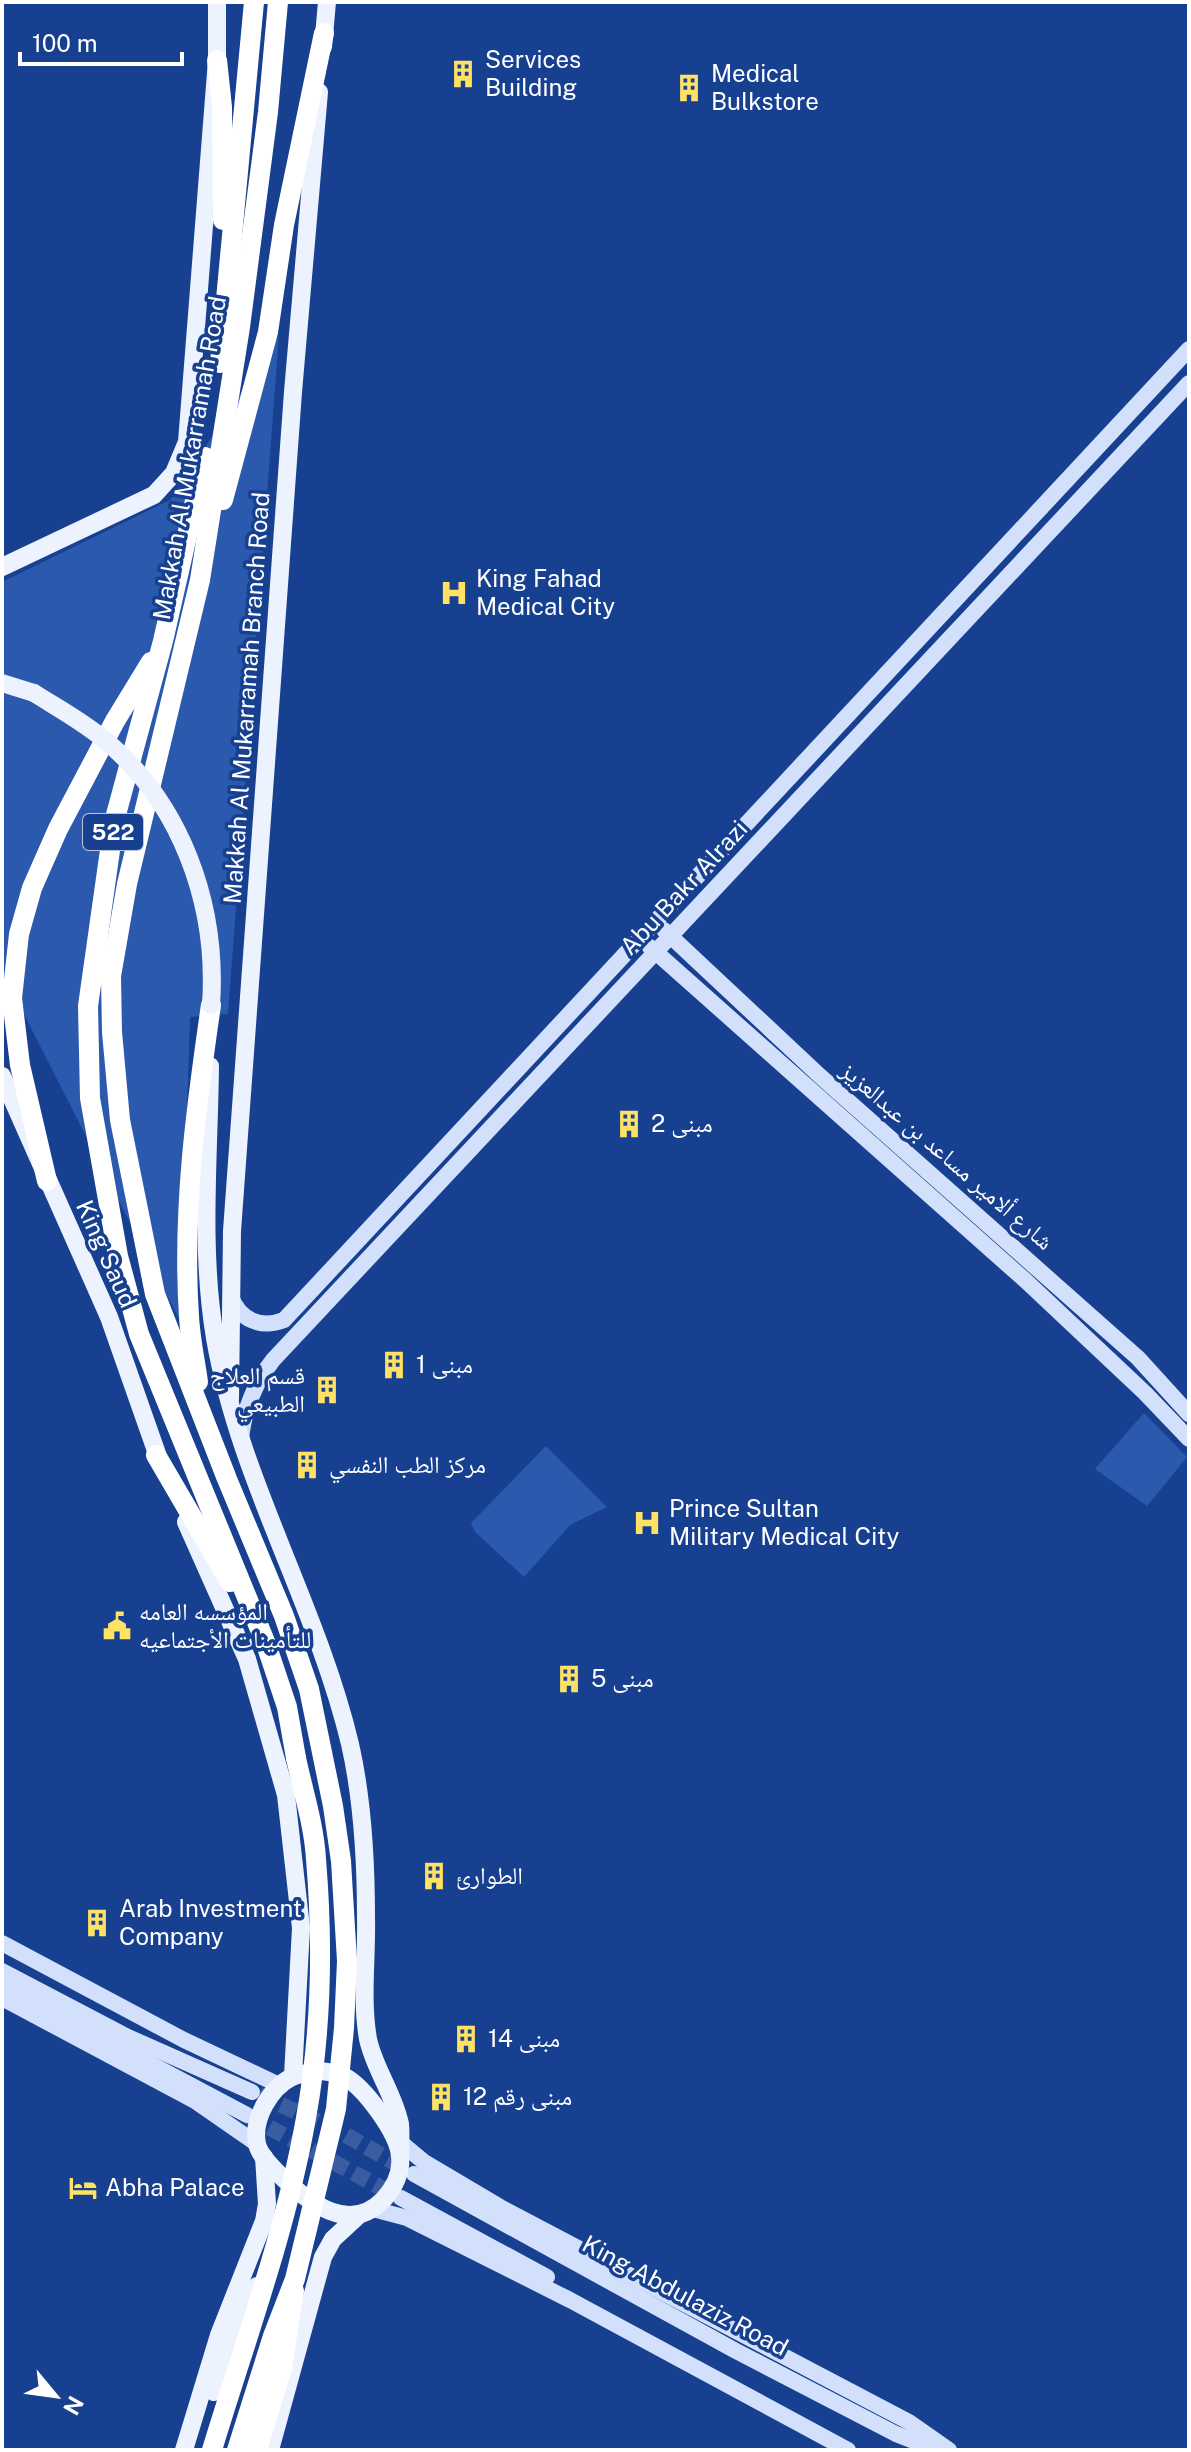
<svg xmlns="http://www.w3.org/2000/svg" width="1191" height="2452" font-family="'Public Sans','Noto Naskh Arabic',sans-serif">
<rect width="100%" height="100%" fill="#174090"/>
<g fill="#2a59ae">
<polygon points="279,335 228,1014 190,1017 180,1321 2,971 2,582 170,500"/>
<polygon points="1144,1413 1187,1457 1147,1506 1095,1469"/>
<polygon points="546,1446 607,1507 570,1525 524,1577 475,1532 471,1523"/>
</g>
<g fill="none" stroke-linecap="round" stroke-linejoin="round">
<g stroke="#3a5da1" stroke-width="16" stroke-dasharray="16 8" stroke-linecap="butt">
<polyline points="259,2095 337,2130 409,2171"/>
<polyline points="248,2116 400,2198"/>
</g>
<g stroke="#d2e0fb" stroke-width="16">
<polyline points="664,930 820,1076 1138,1358 1189,1414"/>
<polyline points="650,947 1026,1281 1145,1393 1189,1439"/>
<path d="M231 1297C240 1320 261 1329 284 1320L1189 349"/>
<path d="M241 1439C244 1409 254 1384 273 1360L1189 383"/>
<polyline points="2,1943 184,2040 279,2085"/>
<polyline points="2,1971 128,2037 252,2092"/>
<polyline points="2,1985 247,2115"/>
<polyline points="2,1998 195,2101 257,2144"/>
<polyline points="394,2137 424,2162 500,2207 909,2422 949,2450"/>
<polyline points="414,2174 736,2351 896,2434 937,2450"/>
<polyline points="401,2198 547,2277"/>
<polyline points="373,2209 407,2218 570,2300 848,2450"/>
</g>
<g stroke="#edf2ff" stroke-width="18">
<polyline points="323,47 327,2"/>
<polyline points="2,567 154,495 174,473 187,442 217,60 217,2"/>
<polyline points="2,683 34,693"/>
<path d="M210 1066C209 1156 200 1249 215 1338 239 1479 317 1605 350 1744 363 1801 366 1860 366 1918 367 1958 361 1999 368 2039 374 2068 394 2094 400 2124 401 2133 400 2144 400 2154"/>
<polyline points="2,1076 109,1317 161,1465"/>
<polyline points="230,1399 232,1231 293,392 319,92"/>
<polyline points="186,1522 247,1659 286,1795 301,1928 293,2076"/>
<path d="M315 2071C326 2071 335 2072 345 2077 365 2088 398 2133 400 2156 402 2172 394 2188 383 2200 350 2234 309 2203 283 2178 274 2169 260 2157 257 2144 252 2119 270 2088 292 2077 299 2074 308 2073 315 2071Z"/>
<polyline points="214,2392 242,2318 257,2286"/>
<polyline points="184,2450 219,2335 264,2221 267,2204 264,2157"/>
<polyline points="270,2450 323,2257 333,2239 359,2215"/>
</g>
<g stroke="#fff" stroke-width="20">
<polyline points="278,2 268,112 240,327 200,580 127,884 111,976 112,1032 120,1120 155,1294 227,1479 284,1616 309,1689 333,1806 341,1861 347,1961"/>
<polyline points="217,60 222,107 223,220"/>
<polyline points="220,363 254,2"/>
<polyline points="205,457 163,641 114,822 88,1006 90,1098 118,1256 139,1334 266,1644 287,1707 296,1758"/>
<polyline points="223,500 268,332 284,225 324,33"/>
<polyline points="47,1181 20,1065 12,998 19,934 32,888 58,829 115,721 151,662"/>
<path d="M198 1382C195 1360 190 1338 189 1316 182 1211 196 1108 211 1005"/>
<polyline points="156,1455 230,1582"/>
<polyline points="257,2450 282,2368 294,2291"/>
</g>
<path stroke="#edf2ff" stroke-width="18" d="M34 693C56 707 80 720 101 737 181 801 218 904 211 1005"/>
<g stroke="#fff" stroke-width="20">
<path d="M212 2450C245 2341 286 2231 306 2118 321 2035 323 1943 316 1859 314 1825 303 1791 296 1758"/>
<polyline points="237,2450 273,2336 295,2279 336,2109 344,2028 347,1961"/>
</g>
</g>
<defs>
<symbol id="building-bare" viewBox="-9 -9 18 18"><path d="M-4-6H4V6H1V3H-1V6H-4ZM-2.5-4.3h1.7v1.8h-1.7ZM.8-4.3h1.7v1.8H.8ZM-2.5-1h1.7V.8h-1.7ZM.8-1h1.7V.8H.8Z" fill="#ffe163" stroke="#174090" stroke-width="2.5" paint-order="stroke"/></symbol>
<symbol id="hospital-bare" viewBox="-9 -9 18 18"><path d="M-5-5h3v3.5h4V-5h3V5h-3V1.5h-4V5h-3Z" fill="#ffe163" stroke="#174090" stroke-width="2.5" paint-order="stroke"/></symbol>
<symbol id="civic-bare" viewBox="-9 -9 18 18"><path d="M-.6-6.5H3V-4.5H.6V-3L4-1V1h2V6H-6V1h2V-1L-.6-3ZM-1.2 2.5V6h2.4V2.5Z" fill="#ffe163" stroke="#174090" stroke-width="2.5" paint-order="stroke"/></symbol>
<symbol id="hotel-bare" viewBox="-9 -9 18 18"><path d="M-6-4.5h1.5V1H6V5H4.5V3h-9V5H-6ZM-4 0a1.8 1.8 0 1 1 3.6 0ZM.5 0V-2.5h3Q6-2.5 6 0Z" fill="#ffe163" stroke="#174090" stroke-width="2.5" paint-order="stroke"/></symbol>
</defs>
<g fill-rule="evenodd">
<use href="#building-bare" x="443" y="54" width="40" height="40"/>
<use href="#building-bare" x="669" y="68" width="40" height="40"/>
<use href="#hospital-bare" x="434" y="573" width="40" height="40"/>
<use href="#building-bare" x="609" y="1104" width="40" height="40"/>
<use href="#building-bare" x="374" y="1345" width="40" height="40"/>
<use href="#building-bare" x="307" y="1370" width="40" height="40"/>
<use href="#building-bare" x="287" y="1445" width="40" height="40"/>
<use href="#hospital-bare" x="627" y="1503" width="40" height="40"/>
<use href="#civic-bare" x="97" y="1606" width="40" height="40"/>
<use href="#building-bare" x="549" y="1659" width="40" height="40"/>
<use href="#building-bare" x="414" y="1856" width="40" height="40"/>
<use href="#building-bare" x="77" y="1903" width="40" height="40"/>
<use href="#building-bare" x="446" y="2019" width="40" height="40"/>
<use href="#building-bare" x="421" y="2077" width="40" height="40"/>
<use href="#hotel-bare" x="63" y="2168" width="40" height="40"/>
</g>
<g text-anchor="middle" stroke-width="7" stroke-linejoin="round" paint-order="stroke">
<rect fill="#174090" stroke="#b9c6de" stroke-width="2" x="83" y="814" width="60" height="36" rx="6"/>
<g font-size="22" font-weight="bold" fill="#fff">
<text x="113" y="840">522</text>
</g>
<g font-size="24" fill="#fff" stroke="#174090" text-anchor="start">
<text x="485" y="68">Services<tspan x="485" dy="28">Building</tspan></text>
<text x="711" y="82">Medical<tspan x="711" dy="28">Bulkstore</tspan></text>
<text x="476" y="587">King Fahad<tspan x="476" dy="28">Medical City</tspan></text>
<text x="651" y="1132">مبنى 2</text>
<text x="416" y="1373">مبنى 1</text>
<text x="305" y="1384" text-anchor="end">قسم العلاج<tspan x="305" dy="28">الطبيعي</tspan></text>
<text x="329" y="1473">مركز الطب النفسي</text>
<text x="669" y="1517">Prince Sultan<tspan x="669" dy="28">Military Medical City</tspan></text>
<text x="139" y="1620">المؤسسه العامه<tspan x="139" dy="28">للتأمينات الأجتماعيه</tspan></text>
<text x="591" y="1687">مبنى 5</text>
<text x="456" y="1884">الطوارئ</text>
<text x="119" y="1917">Arab Investment<tspan x="119" dy="28">Company</tspan></text>
<text x="488" y="2047">مبنى 14</text>
<text x="463" y="2105">مبنى رقم 12</text>
<text x="105" y="2196">Abha Palace</text>
</g>
<g font-size="24" fill="#fff" stroke="#174090">
<text transform="translate(190 458) rotate(-80)" y="8">Makkah Al Mukarramah Road</text>
<text transform="translate(247 698) rotate(-86)" y="8">Makkah Al Mukarramah Branch Road</text>
<text transform="translate(684 888) rotate(-47)" y="8">Abu Bakr Alrazi</text>
<text transform="translate(947 1156) rotate(41)" y="8">شارع ألامير مساعد بن عبدالعزيز</text>
<text transform="translate(106 1254) rotate(66)" y="8">King Saud</text>
<text transform="translate(685 2296) rotate(28)" y="8">King Abdulaziz Road</text>
</g>
</g>
<rect width="1191" height="2452" fill="none" stroke="#ffffff" stroke-width="8"/>
<g transform="translate(56 2396) rotate(119)" stroke="#174090" stroke-width="6" paint-order="stroke">
<path d="M0-6L14 30L0 20L-14 30Z" fill="#ffffff"/>
<text y="-12" font-size="22" font-weight="bold" text-anchor="middle" fill="#ffffff">N</text>
</g>
<path d="M20 52v12h162v-12" fill="none" stroke="#ffffff" stroke-width="4"/>
<text x="32" y="52" font-size="24" fill="#ffffff" stroke="#174090" stroke-width="6" paint-order="stroke">100 m</text>
</svg>
